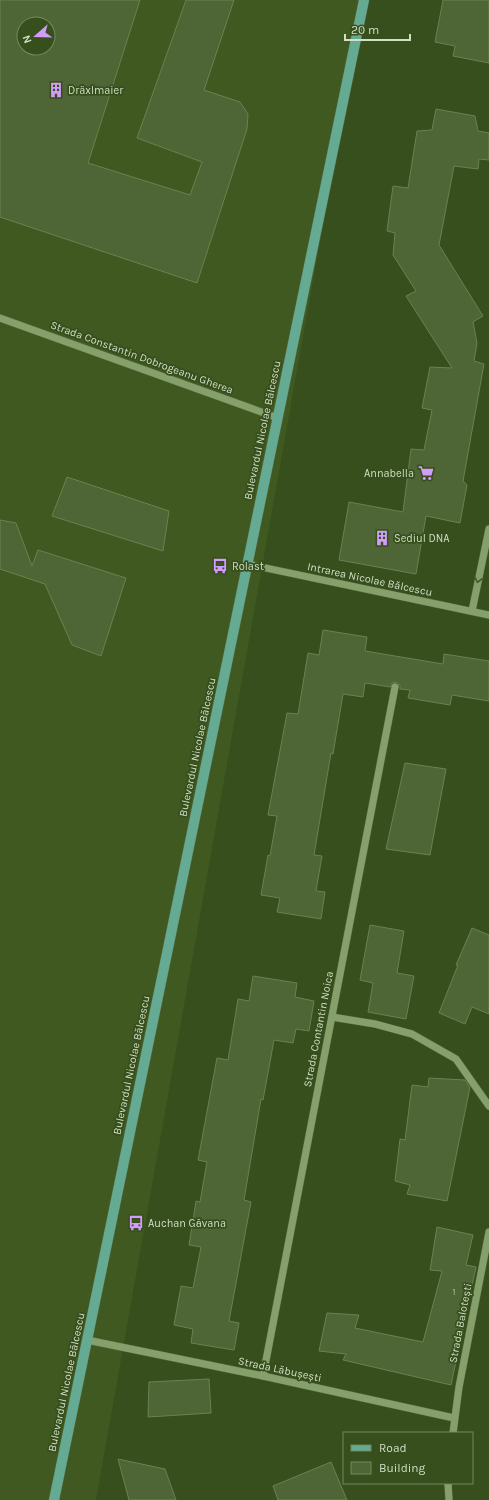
<svg xmlns="http://www.w3.org/2000/svg" width="489" height="1500" font-family="Karla,sans-serif">
<rect width="100%" height="100%" fill="#374e1d"/>
<path fill="#3f5921" fill-rule="evenodd" d="M0 0H363L96 1500H0ZM24 24H48V48H24Z"/>
<g fill="#4e6635" stroke="#698250" fill-rule="evenodd">
<path d="M0 0H140L88 163 190 195 202 162 137 138 186 0H234L204 90 240 102 248 114 247 129 197 283 0 217ZM24 24H48V48H24Z"/>
<polygon points="443,0 489,0 489,63 453,56 455,46 435,42"/>
<polygon points="436,109 475,116 478,131 489,133 489,160 479,159 478,169 454,166 439,245 483,316 473,322 477,343 474,361 484,364 463,481 467,485 460,523 426,516 416,574 339,560 349,502 403,512 411,449 424,450 432,410 422,408 430,367 452,368 406,296 416,291 393,255 395,233 387,231 393,186 408,188 417,131 432,130"/>
<polygon points="67,477 169,511 163,551 52,516"/>
<polygon points="0,520 16,523 32,566 38,550 126,578 101,656 72,645 45,584 0,569"/>
<polygon points="323,630 367,637 365,651 443,664 444,654 489,661 489,701 452,695 450,705 408,698 410,690 400,689 400,685 396,682 392,683 390,687 365,683 363,697 343,694 333,754 331,753 314,855 322,856 316,891 325,892 321,919 277,912 280,898 261,895 268,855 270,856 277,816 268,815 287,713 298,714 308,653 319,655"/>
<polygon points="405,763 446,769 430,855 386,849"/>
<polygon points="370,925 404,931 397,973 414,976 406,1019 368,1012 373,983 360,980"/>
<polygon points="472,928 489,935 489,1014 472,1007 465,1024 439,1013 458,965 456,965"/>
<polygon points="253,976 297,983 295,997 314,1001 309,1031 296,1029 293,1043 274,1040 263,1100 261,1099 244,1200 251,1202 229,1321 239,1323 234,1350 191,1343 193,1329 174,1325 181,1286 193,1288 201,1247 189,1245 196,1201 200,1202 207,1162 198,1160 217,1058 228,1060 238,999 249,1001"/>
<polygon points="429,1078 465,1080 470,1087 447,1201 407,1194 410,1185 395,1181 400,1139 405,1140 412,1085 428,1087"/>
<polygon points="437,1227 473,1235 466,1265 476,1267 451,1385 343,1360 346,1354 319,1351 327,1313 359,1315 355,1328 423,1342 442,1271 430,1270"/>
<polygon points="209,1379 211,1413 148,1417 149,1382"/>
<polygon points="118,1459 165,1469 176,1500 129,1500"/>
<polygon points="331,1462 347,1500 278,1500 273,1486"/>
</g>
<g fill="none" stroke-linecap="round" stroke-linejoin="round">
<defs>
<g id="minor">
<polyline points="0,318 278,418"/>
<polyline points="247,564 489,615"/>
<polyline points="472,611 489,529"/>
<polyline points="332,1017 375,1024 412,1034 456,1059 489,1106"/>
<polyline points="87,1340 263,1376 454,1418"/>
<polyline points="263,1376 395,687"/>
<polyline points="453,1433 459,1387 489,1232"/>
<polyline points="448,1483 449,1500"/>
</g>
<polyline id="major" points="54,1500 364,0"/>
</defs>
<use href="#minor" stroke="#576a3f" stroke-width="8"/>
<use href="#major" stroke="#576a3f" stroke-width="11"/>
<use href="#minor" stroke="#86a06c" stroke-width="7"/>
<use href="#major" stroke="#65aa92" stroke-width="10"/>
</g>
<defs><path id="oneway-chevron" d="M-2-3.5L2.5 0L-2 3.5" fill="none" stroke-width="1.6" stroke-linecap="round" stroke-linejoin="round"/></defs>
<use stroke="#435a29" href="#oneway-chevron" transform="translate(478 580) rotate(102)"/>
<defs>
<symbol id="building-bare" viewBox="-9 -9 18 18"><path d="M-4-6H4V6H1V3H-1V6H-4ZM-2.5-4.3h1.7v1.8h-1.7ZM.8-4.3h1.7v1.8H.8ZM-2.5-1h1.7V.8h-1.7ZM.8-1h1.7V.8H.8Z" fill="#d39cfc" stroke="#374e1d" stroke-width="2.5" paint-order="stroke"/></symbol>
<symbol id="supermarket-bare" viewBox="-9 -9 18 18"><path d="M-6-5.5h2.5l.6 2H6L4.5 2H-2.5L-4.4-4H-6ZM-1.5 3.2a1.3 1.3 0 1 0 .1 0ZM3 3.2a1.3 1.3 0 1 0 .1 0Z" fill="#d39cfc" stroke="#374e1d" stroke-width="2.5" paint-order="stroke"/></symbol>
<symbol id="bus-bare" viewBox="-9 -9 18 18"><path d="M-5-6H5V4H4V6H2V4H-2V6H-4V4H-5ZM-3.5-4V0h7V-4ZM-3.5 1.2v1.5H-2V1.2ZM2 1.2v1.5H3.5V1.2Z" fill="#d39cfc" stroke="#374e1d" stroke-width="2.5" paint-order="stroke"/></symbol>
</defs>
<g fill-rule="evenodd">
<use href="#building-bare" x="45" y="79" width="22" height="22"/>
<use href="#supermarket-bare" x="415" y="462" width="22" height="22"/>
<use href="#building-bare" x="371" y="527" width="22" height="22"/>
<use href="#bus-bare" x="209" y="555" width="22" height="22"/>
<use href="#bus-bare" x="125" y="1212" width="22" height="22"/>
</g>
<g text-anchor="middle" stroke-width="3.5" stroke-linejoin="round" paint-order="stroke">
<g font-size="9" fill="#b0c1a1">
<text x="454" y="1295">1</text>
</g>
<g font-size="11" fill="#d1dfc5" stroke="#374e1d" text-anchor="start">
<text x="68" y="94">Dräxlmaier</text>
<text x="414" y="477" text-anchor="end">Annabella</text>
<text x="394" y="542">Sediul DNA</text>
<text x="232" y="570">Rolast</text>
<text x="148" y="1227">Auchan Găvana</text>
</g>
<g font-size="11" fill="#d1dfc5" stroke="#374e1d">
<text transform="translate(142 357) rotate(20)" y="4">Strada Constantin Dobrogeanu Gherea</text>
<text transform="translate(262 430) rotate(-78)" y="4">Bulevardul Nicolae Bălcescu</text>
<text transform="translate(370 579) rotate(12)" y="4">Intrarea Nicolae Bălcescu</text>
<text transform="translate(197 747) rotate(-78)" y="4">Bulevardul Nicolae Bălcescu</text>
<text transform="translate(318 1029) rotate(-79)" y="4">Strada Contantin Noica</text>
<text transform="translate(131 1065) rotate(-78)" y="4">Bulevardul Nicolae Bălcescu</text>
<text transform="translate(460 1323) rotate(-79)" y="4">Strada Balotești</text>
<text transform="translate(280 1369) rotate(12)" y="4">Strada Lăbușești</text>
<text transform="translate(66 1382) rotate(-78)" y="4">Bulevardul Nicolae Bălcescu</text>
</g>
</g>
<rect x="343" y="1432" width="130" height="52" fill="#374e1d" stroke="#758860"/>
<rect x="351" y="1445" width="20" height="6" fill="#65aa92" stroke="#758860"/>
<text x="379" y="1452" font-size="12" fill="#d1dfc5">Road</text>
<rect x="351" y="1462" width="20" height="12" fill="#4e6635" stroke="#758860"/>
<text x="379" y="1472" font-size="12" fill="#d1dfc5">Building</text>
<g transform="translate(36 36) rotate(250)"><circle r="19" fill="#374e1d" stroke="#758860"/>
<path d="M0-3L7 15L0 10L-7 15Z" fill="#d39cfc"/>
<text y="-6" font-size="11" font-weight="bold" text-anchor="middle" fill="#d1dfc5">N</text>
</g>
<path d="M345 34v6h65v-6" fill="none" stroke="#d1dfc5" stroke-width="2"/>
<text x="351" y="34" font-size="12" fill="#d1dfc5" stroke="#374e1d" stroke-width="3" paint-order="stroke">20 m</text>
</svg>
